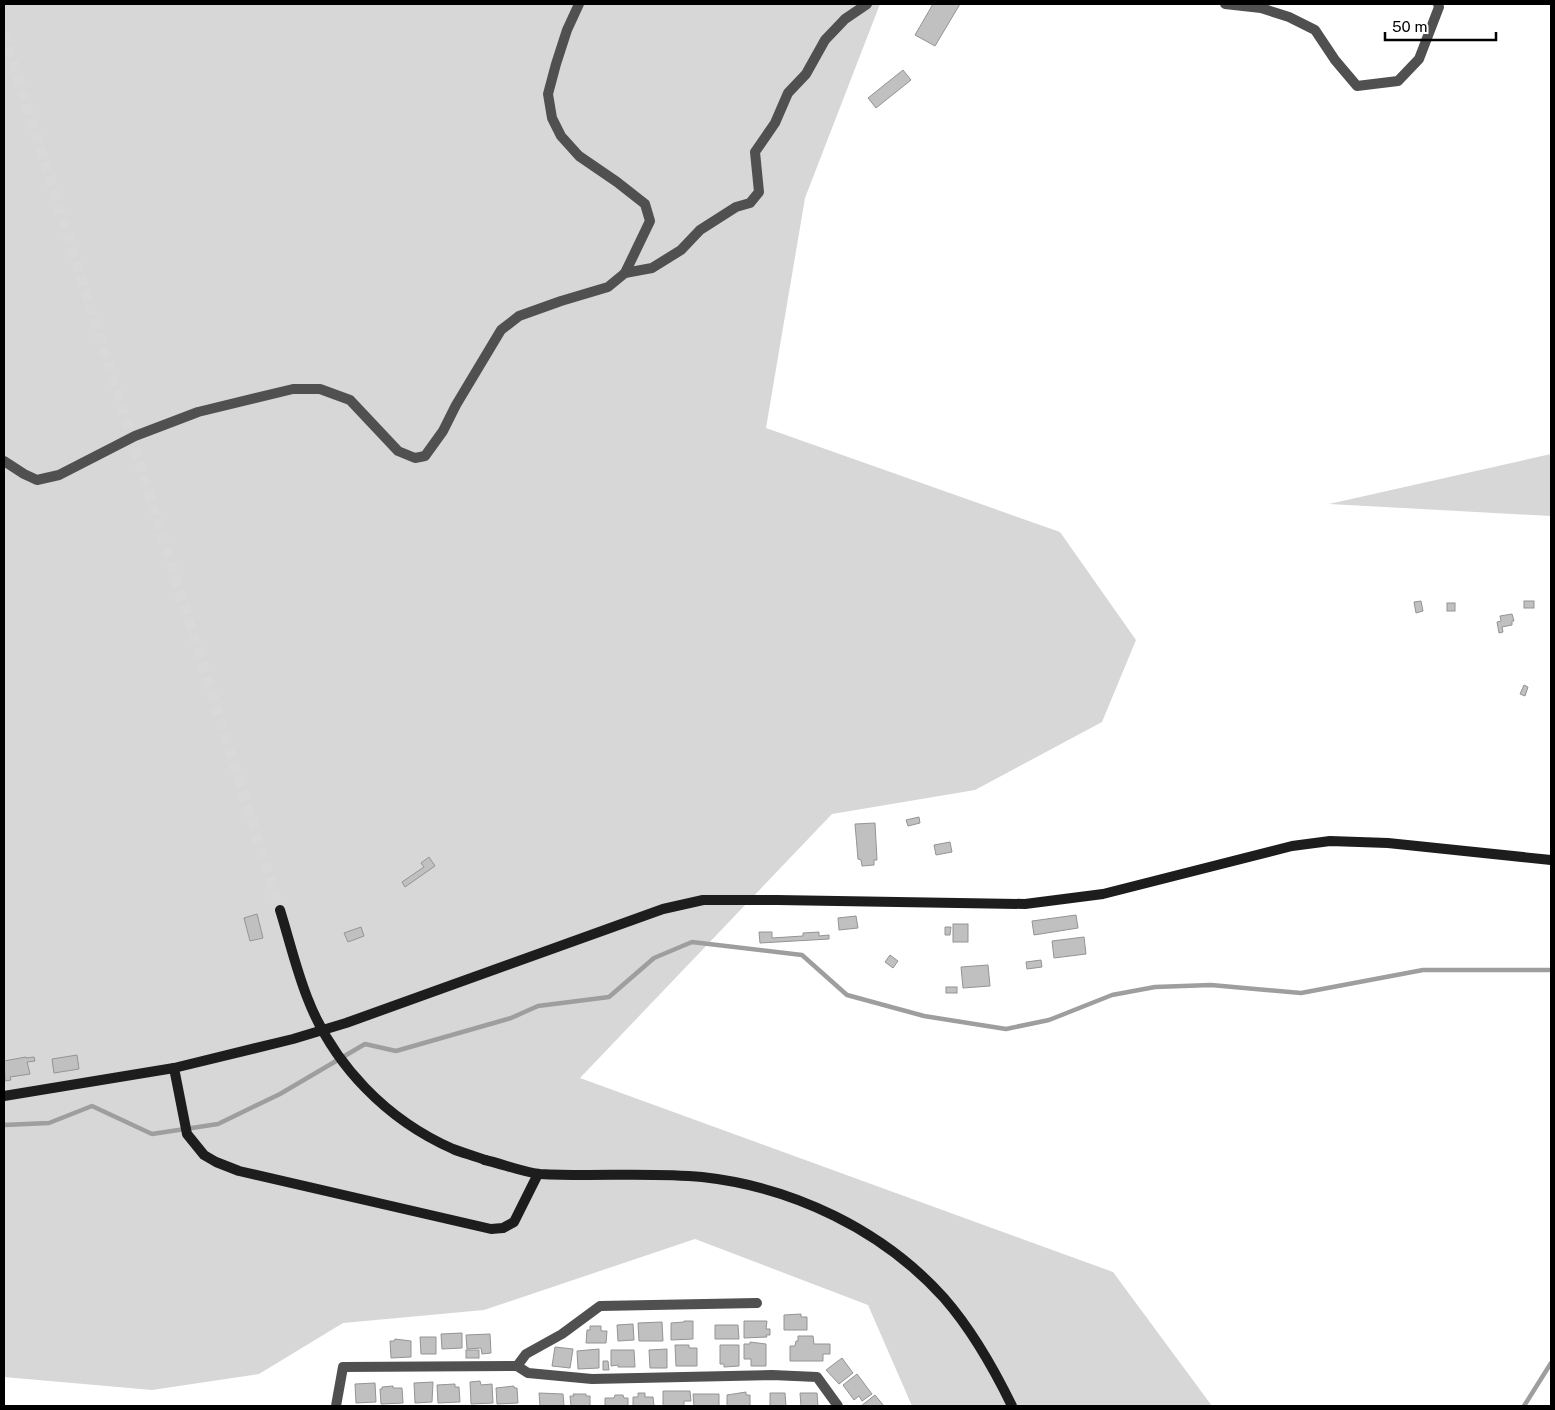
<svg xmlns="http://www.w3.org/2000/svg" width="1555" height="1410" font-family="'Public Sans',sans-serif">
<rect width="100%" height="100%" fill="#fff"/>
<g fill="#d7d7d7">
<polygon points="4,4 880,4 805,198 766,428 1060,532 1136,640 1102,722 975,790 832,814 580,1078 1113,1272 1212,1406 912,1406 868,1305 695,1239 484,1310 343,1323 259,1374 152,1390 4,1377"/>
<polygon points="1551,454 1551,516 1329,504"/>
</g>
<g fill="none" stroke-linecap="round" stroke-linejoin="round">
<g stroke="#9e9e9e" stroke-width="4.5">
<polyline points="4,1125 49,1123 92,1106 152,1134 218,1124 280,1094 365,1044 396,1051 511,1018 538,1006 609,997 654,958 692,942 802,955 847,995 924,1016 1006,1029 1049,1020 1112,995 1155,987 1211,985 1301,993 1423,970 1551,970"/>
<polyline points="1524,1406 1551,1363"/>
</g>
</g>
<g fill="#c0c0c0" stroke="#949494">
<polygon points="933,4 960,4 935,46 915,35"/>
<polygon points="903,70 911,80 876,108 868,98"/>
<polygon points="1421,601 1423,611 1416,613 1414,602"/>
<rect x="1524" y="601" width="10" height="7"/>
<rect x="1447" y="603" width="8" height="8"/>
<polygon points="1512,614 1514,621 1512,621 1512,625 1502,627 1503,632 1499,633 1497,622 1501,621 1500,616"/>
<polygon points="1524,685 1528,687 1525,696 1520,694"/>
<polygon points="919,817 920,823 908,826 906,820"/>
<polygon points="875,823 877,860 874,860 874,865 862,866 861,860 858,859 855,824"/>
<polygon points="950,842 952,852 936,855 934,845"/>
<polygon points="429,857 435,866 405,887 402,882 424,867 421,863"/>
<polygon points="257,914 263,938 250,941 244,918"/>
<polygon points="1076,915 1078,928 1034,935 1032,921"/>
<polygon points="856,916 858,928 839,930 838,918"/>
<rect x="953" y="924" width="15" height="18"/>
<polygon points="361,927 364,936 348,942 344,933"/>
<polygon points="945,927 951,927 950,935 945,935"/>
<polygon points="759,932 772,932 772,938 803,936 803,933 819,932 819,936 829,935 829,939 760,943"/>
<polygon points="1084,937 1086,954 1054,958 1052,941"/>
<polygon points="890,955 898,961 893,968 885,962"/>
<polygon points="1041,960 1042,967 1027,969 1026,962"/>
<polygon points="988,965 990,986 963,988 961,967"/>
<rect x="946" y="987" width="11" height="6"/>
<polygon points="77,1055 79,1069 54,1073 52,1059"/>
<polygon points="26,1057 26,1058 34,1057 35,1061 27,1062 30,1074 10,1077 11,1080 5,1081 4,1061"/>
<polygon points="801,1314 801,1317 807,1317 807,1330 784,1330 784,1315"/>
<polygon points="684,1321 693,1321 693,1339 671,1340 671,1323 684,1322"/>
<polygon points="744,1321 767,1321 766,1329 770,1329 770,1335 766,1335 767,1337 744,1338"/>
<polygon points="662,1322 663,1341 639,1341 638,1323"/>
<polygon points="633,1324 634,1340 618,1341 617,1325"/>
<polygon points="715,1325 738,1325 739,1339 715,1339"/>
<polygon points="590,1326 601,1326 601,1331 607,1331 606,1343 586,1343 587,1330 590,1330"/>
<polygon points="462,1333 462,1348 442,1349 441,1334"/>
<polygon points="490,1334 491,1353 482,1354 481,1348 467,1349 466,1335"/>
<polygon points="798,1336 813,1336 814,1344 830,1344 830,1354 823,1354 823,1361 790,1361 790,1346 795,1346 796,1341 798,1341"/>
<polygon points="420,1337 436,1337 436,1354 421,1354"/>
<polygon points="395,1339 411,1341 411,1357 391,1358 390,1341 394,1341"/>
<polygon points="750,1342 766,1344 766,1366 751,1366 751,1359 744,1359 744,1344 750,1344"/>
<polygon points="675,1345 689,1345 689,1348 697,1348 697,1366 676,1366"/>
<polygon points="720,1345 739,1345 739,1366 724,1367 724,1364 720,1364"/>
<polygon points="555,1347 573,1349 570,1368 552,1366"/>
<polygon points="599,1349 599,1368 578,1369 577,1351"/>
<polygon points="667,1349 667,1368 650,1368 649,1350"/>
<rect x="466" y="1350" width="13" height="8"/>
<polygon points="611,1350 634,1350 635,1367 618,1367 618,1365 611,1366"/>
<polygon points="842,1358 853,1373 839,1384 826,1370"/>
<polygon points="603,1361 608,1361 609,1370 603,1370"/>
<polygon points="857,1374 872,1394 862,1401 859,1396 854,1400 843,1385"/>
<polygon points="480,1381 481,1385 492,1384 493,1403 471,1404 470,1382"/>
<polygon points="433,1382 432,1402 415,1403 414,1383"/>
<polygon points="375,1383 376,1402 356,1403 355,1384"/>
<polygon points="455,1384 455,1387 459,1387 460,1402 438,1403 437,1385"/>
<polygon points="393,1386 393,1388 402,1388 403,1403 381,1404 380,1389 382,1389 382,1387"/>
<polygon points="514,1386 514,1388 517,1388 518,1403 497,1404 496,1388"/>
<polygon points="663,1391 690,1391 691,1401 684,1401 684,1406 663,1406"/>
<polygon points="746,1392 746,1395 750,1395 750,1406 727,1406 727,1395"/>
<polygon points="539,1393 563,1394 564,1406 540,1406"/>
<polygon points="638,1393 645,1393 645,1397 653,1397 654,1406 633,1406 633,1397 638,1397"/>
<polygon points="770,1393 785,1393 786,1406 770,1406"/>
<polygon points="800,1393 817,1393 818,1406 801,1406"/>
<polygon points="573,1394 586,1394 586,1396 590,1396 590,1406 571,1406 570,1396 574,1396"/>
<polygon points="693,1394 719,1394 719,1406 694,1406"/>
<polygon points="615,1395 623,1395 624,1398 628,1398 628,1406 605,1406 605,1398 614,1398"/>
<polygon points="875,1395 884,1406 861,1406"/>
</g>
<g fill="none" stroke-linecap="round" stroke-linejoin="round">
<polyline stroke="#d9d9d9" stroke-width="10" stroke-dasharray="10 5" stroke-linecap="butt" points="4,33 280,910"/>
<g stroke="#505050" stroke-width="10">
<polyline points="579,4 567,30 556,64 548,94 552,118 561,136 579,156 617,182 645,204 650,221 625,273"/>
<polyline points="1225,4 1261,8 1289,17 1315,30 1335,60 1357,86 1398,81 1419,59 1439,7 1438,4"/>
<polyline points="4,461 24,474 37,480 59,475 135,436 198,412 293,389 320,389 350,400 398,451 415,458 425,456 443,431 456,405 501,330 519,316 561,301 608,287 625,273 652,268 681,250 700,230 736,207 750,203 759,192 755,152 775,123 788,93 806,74 825,40 845,19 867,4"/>
<polyline points="517,1366 526,1354 562,1334 600,1306 757,1303"/>
<polyline points="336,1406 343,1367 517,1366 528,1373 592,1379 772,1375 817,1377 838,1406"/>
</g>
<g stroke="#1d1d1d" stroke-width="10">
<polyline points="174,1068 187,1134 204,1155 216,1162 239,1171 491,1229 503,1228 514,1222 538,1174"/>
<polyline points="4,1096 174,1068 293,1039 346,1023 663,909 703,900 777,900 1025,904 1103,894 1292,846 1330,841 1388,843 1551,860"/>
<path d="M485 1160C503 1164 522 1172 540 1174 594 1177 649 1172 702 1177 793 1187 883 1230 944 1298 972 1330 994 1369 1012 1406"/>
</g>
<path stroke="#1d1d1d" stroke-width="10" d="M280 910C289 939 296 969 307 997 333 1065 387 1120 453 1149 463 1153 475 1156 485 1160"/>
</g>
<rect width="1555" height="1410" fill="none" stroke="#000000" stroke-width="10"/>
<path d="M1385 32v8h111v-8" fill="none" stroke="#000000" stroke-width="2.5"/>
<text x="1392" y="32" font-size="15" fill="#000000" stroke="#ffffff" stroke-width="4" paint-order="stroke">50 m</text>
</svg>
